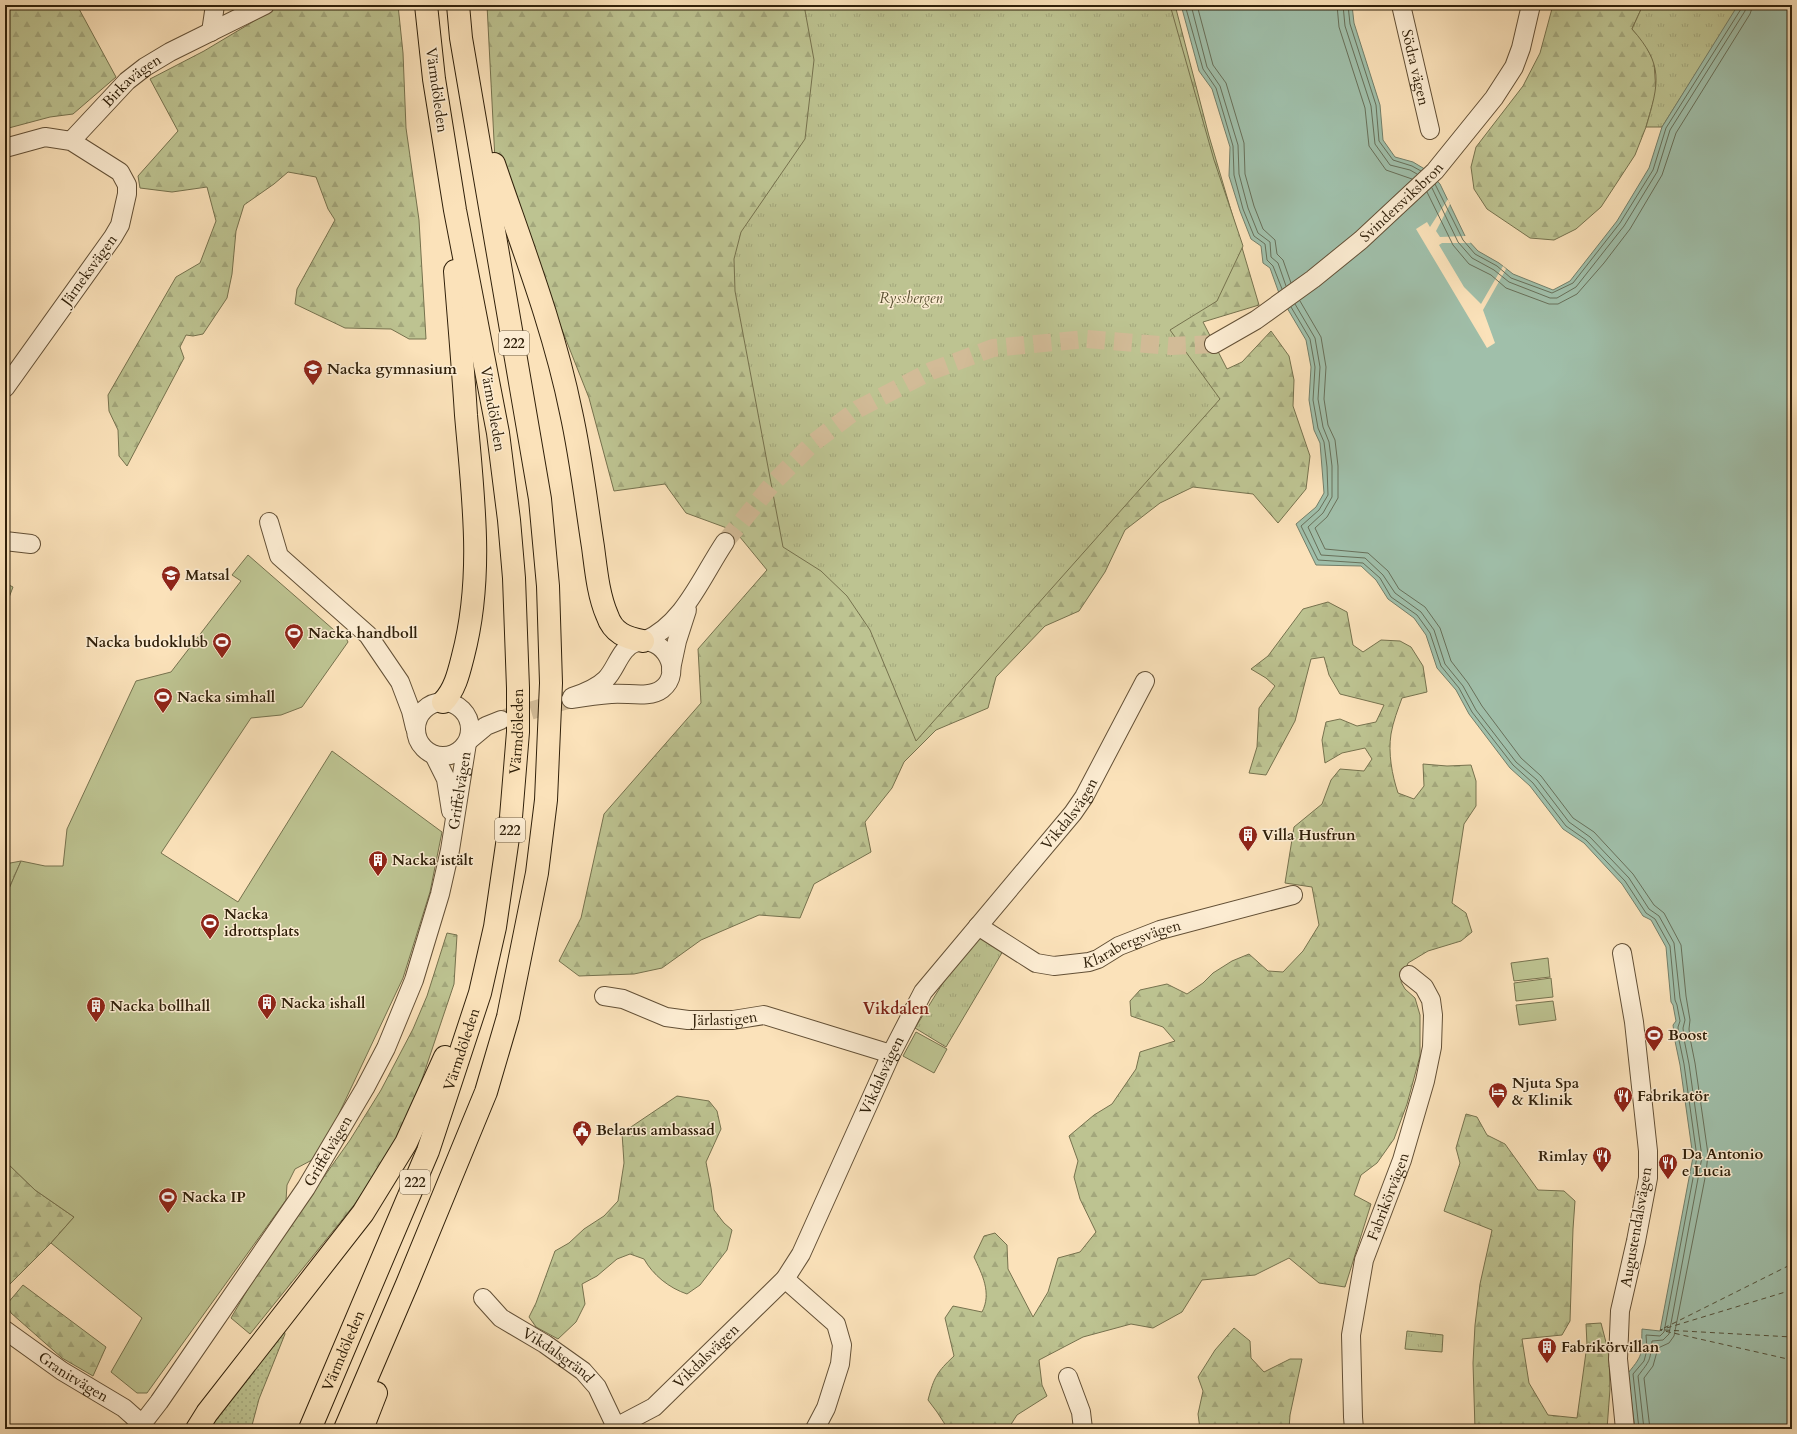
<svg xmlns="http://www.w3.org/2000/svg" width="1797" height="1434" font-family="Cardo,serif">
<defs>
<pattern id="grass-dots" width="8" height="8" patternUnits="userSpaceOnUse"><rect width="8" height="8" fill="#bdc391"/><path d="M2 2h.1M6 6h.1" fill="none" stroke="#a3a77c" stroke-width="1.8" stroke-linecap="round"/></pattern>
<pattern id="forest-firs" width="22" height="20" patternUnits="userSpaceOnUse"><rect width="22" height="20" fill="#bdc391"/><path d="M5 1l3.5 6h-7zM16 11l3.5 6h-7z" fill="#a3a77c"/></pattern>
<pattern id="park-tufts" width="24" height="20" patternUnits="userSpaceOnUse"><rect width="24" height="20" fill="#bdc391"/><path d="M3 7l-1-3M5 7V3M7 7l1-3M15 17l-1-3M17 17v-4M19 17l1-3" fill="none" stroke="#a3a77c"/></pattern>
</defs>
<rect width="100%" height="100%" fill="#fbe2ba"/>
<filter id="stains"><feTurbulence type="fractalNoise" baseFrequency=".005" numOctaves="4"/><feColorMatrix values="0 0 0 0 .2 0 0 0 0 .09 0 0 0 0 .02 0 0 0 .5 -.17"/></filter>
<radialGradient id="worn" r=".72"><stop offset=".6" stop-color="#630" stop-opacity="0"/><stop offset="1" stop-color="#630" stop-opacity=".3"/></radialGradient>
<polygon fill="url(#grass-dots)" stroke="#76724e" points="284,1330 285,1334 259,1399 251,1429 207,1429"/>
<g fill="url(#forest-firs)" stroke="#76724e">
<polygon points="5,5 34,5 43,8 78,7 116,77 73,114 50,117 5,129"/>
<polygon points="281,5 398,5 403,53 406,128 419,220 426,339 409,339 391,329 345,328 295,304 297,289 335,220 328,209 316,177 288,172 274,184 244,205 236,231 232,274 227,298 203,334 193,336 186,335 180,347 184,358 127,466 119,456 118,430 109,411 108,395 176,277 200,263 216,221 207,187 172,192 140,188 138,176 178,131 150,79 204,51"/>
<polygon points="487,5 1175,5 1209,136 1259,305 1203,322 1227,369 1242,362 1271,331 1289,356 1294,380 1293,406 1310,456 1306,489 1278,523 1253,494 1193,487 1160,503 1125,530 1105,572 1079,611 1045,626 996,677 988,708 936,730 904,762 892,788 865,822 871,852 814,884 800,918 759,915 701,940 662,968 634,974 579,976 559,961 581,918 604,814 701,703 698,649 767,570 735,531 686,513 665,484 614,491 589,398 495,160"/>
<polygon points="1553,5 1643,5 1632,29 1644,42 1654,62 1656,92 1646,127 1635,155 1601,207 1576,229 1554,240 1530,238 1487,209 1474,189 1471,167 1476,147 1523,86 1540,53"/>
<path d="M1328 602 1347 612 1353 645 1363 652 1381 640 1400 641 1411 647 1423 666 1427 692 1402 698C1398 709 1393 722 1391 734 1388 753 1392 775 1398 793L1414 799 1424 786 1423 764 1447 766 1471 765 1476 781V806L1464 824 1452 903 1466 913 1472 932 1461 941 1428 951 1408 963 1401 982 1405 989 1415 998 1420 1015V1056L1407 1104 1394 1139 1377 1163 1361 1175 1354 1195 1371 1204 1345 1287 1319 1283 1289 1258 1255 1275 1202 1280 1182 1312 1153 1328 1131 1324 1083 1337 1039 1360 1042 1385 1047 1396 1017 1415 1008 1429H948L937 1412 928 1400C934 1377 937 1372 954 1356L945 1318 953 1306 982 1312C992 1293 982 1274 974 1257L984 1236 995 1233 1007 1245 1008 1269 1033 1317 1048 1292 1058 1258 1080 1252 1096 1232 1080 1199 1074 1177 1078 1161 1069 1136 1094 1115 1112 1104 1136 1069 1140 1052 1175 1041 1163 1027 1131 1016 1130 1001 1140 990 1167 984 1187 994 1203 983 1213 973 1232 961 1249 954 1268 971 1283 972 1303 951 1319 925 1312 887 1285 883 1294 827 1322 804 1331 780 1340 769 1364 771 1372 759 1365 748 1342 753 1325 763 1322 740 1326 722 1340 719 1357 726 1376 722 1384 705 1340 694 1329 675 1324 657 1311 659 1295 721 1266 775 1249 773 1257 747 1259 708 1275 686 1266 678 1251 669 1268 656 1303 609Z"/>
<polygon points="21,861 5,898 5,864"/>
<polygon points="447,933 457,935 454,984 414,1103 391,1151 354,1205 250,1334 231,1318 263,1263 350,1140 381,1090 413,1029 427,996"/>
<path d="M677 1096 709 1101 717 1111 721 1129 706 1162 711 1188 714 1210 724 1223 732 1230 727 1250 700 1285 687 1294C669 1288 653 1275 644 1259L630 1254 617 1259 597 1276 582 1284 585 1304 576 1322 558 1339 536 1327 529 1317 536 1303 555 1251 569 1243 584 1229 604 1216 618 1201 624 1163 622 1133Z"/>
<polygon points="1466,1114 1477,1117 1487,1135 1505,1144 1538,1190 1564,1191 1575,1201 1573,1229 1570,1321 1562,1335 1522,1339 1529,1383 1548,1415 1577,1418 1587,1345 1586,1324 1601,1323 1609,1354 1610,1389 1607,1429 1475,1429 1473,1363 1475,1325 1480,1284 1492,1230 1444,1211 1460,1163 1456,1148"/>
<polygon points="5,1161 35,1190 74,1217 51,1243 5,1289"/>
<polygon points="23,1285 106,1347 93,1376 62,1358 11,1313 7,1304"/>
<polygon points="1234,1328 1250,1341 1251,1358 1264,1372 1290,1359 1302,1359 1290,1415 1289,1429 1200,1429 1198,1414 1203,1391 1198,1377 1215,1350"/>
</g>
<g fill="url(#park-tufts)" stroke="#76724e">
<polygon points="804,5 1170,5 1214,160 1243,246 1217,301 1170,330 1220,399 916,741 870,630 847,596 821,571 783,547 735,291 734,259 741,232 805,139 814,60"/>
<path d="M1643 5H1739L1662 127H1646C1659 83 1664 65 1632 29Z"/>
<polygon points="978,937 1003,951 946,1047 915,1028 951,970"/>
<polygon points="1407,1331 1443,1335 1442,1352 1405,1349"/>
</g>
<g fill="#bdc391" stroke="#76724e">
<polygon points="248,555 342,637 346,638 348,642 302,707 281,715 251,718 161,853 238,902 332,751 442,832 430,892 403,978 335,1122 312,1160 295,1169 287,1185 286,1200 147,1393 137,1393 111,1372 142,1318 51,1243 74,1217 35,1190 5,1161 5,898 21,861 45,866 63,866 67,829 136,681 171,672 241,581 232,575"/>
<polygon points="5,583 13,587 5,608"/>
<polygon points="1548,958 1550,977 1514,981 1511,963"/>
<polygon points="1551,978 1553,997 1516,1001 1514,983"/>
<polygon points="1553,1001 1556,1020 1519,1025 1516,1005"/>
<polygon points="916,1032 947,1049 934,1073 903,1056"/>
</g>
<path fill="#a0bfaa" stroke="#737f6a" d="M1181 5H1352L1354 23 1380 105 1383 140 1395 157 1413 162 1428 171 1440 184 1466 238 1478 251 1499 263 1513 274 1553 290 1570 281 1617 221 1649 168 1662 127 1738 5H1792V1429H1635L1628 1373C1645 1353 1641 1353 1642 1329L1660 1331 1693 1157 1680 1065 1675 1041 1673 1025 1676 1021 1673 1005 1671 1002 1666 947 1651 920 1643 916 1622 884 1584 843 1563 829 1530 786 1510 768 1469 714 1456 690 1437 668 1426 635 1414 618 1388 599 1376 580 1361 566 1316 565 1296 524 1316 507 1324 493 1320 443 1314 430 1309 400 1311 367 1306 340 1280 296 1270 268 1263 263 1261 246 1251 239 1240 211 1229 176 1230 147 1212 89 1199 71Z"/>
<polygon fill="#fbe2ba" points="1448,199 1450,204 1436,231 1440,237 1466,236 1471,243 1442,243 1439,245 1464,287 1481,304 1503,266 1506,269 1483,310 1495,343 1487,348 1416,229 1427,222 1430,227"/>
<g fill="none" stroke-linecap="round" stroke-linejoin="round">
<g stroke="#68705a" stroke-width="1">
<polyline points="1185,5 1203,69 1216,88 1233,146 1234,175 1243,209 1254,236 1265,244 1267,260 1273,266 1282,289"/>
<polyline points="1191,5 1207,67 1220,86 1238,145 1239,174 1248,208 1258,233 1270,242 1271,257 1278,263 1286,286"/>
<polyline points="1197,5 1213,65 1226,83 1244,143 1245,174 1254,206 1263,229 1275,240 1277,254 1283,260 1291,283"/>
<polyline points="1337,5 1339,27 1365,108 1369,146 1386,170 1412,179"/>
<polyline points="1343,5 1345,26 1371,106 1375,144 1390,165 1410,170 1417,174"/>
<polyline points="1348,5 1350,24 1376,105 1379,141 1393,160 1412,166 1421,171"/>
<polyline points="1435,184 1463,240 1475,254 1497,266 1511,278 1552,293 1573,283 1620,223 1653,170 1666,128 1741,9 1741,5"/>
<polyline points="1432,188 1458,242 1472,258 1494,270 1509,282 1550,298 1557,298 1576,287 1624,226 1657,172 1670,130 1745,11 1746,5"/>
<polyline points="1427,192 1453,245 1469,264 1491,275 1506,288 1549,304 1558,304 1577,294 1604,263 1630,229 1662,175 1676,133 1750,14 1753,5"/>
<polyline points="1300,301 1321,337 1326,367 1324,399 1328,425 1335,440 1338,466 1338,498 1327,517 1315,528 1325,549 1368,553 1388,571 1399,589 1425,607 1440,628 1451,661 1468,683 1482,706 1521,758 1541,776 1573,818 1594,832 1633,874 1654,905 1664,913 1681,945 1686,996 1690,1020 1689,1029 1690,1038 1695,1063 1708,1154 1706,1173 1674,1336 1669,1343 1658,1348 1653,1366 1644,1378 1650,1429"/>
<path d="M1295 304 1315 338 1320 367 1318 399 1323 427 1329 442 1332 466V497L1323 513 1308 527 1321 555 1365 558 1383 575 1395 593 1421 612 1434 630 1445 664 1463 686 1476 710 1516 762 1537 780 1569 822 1590 837 1629 878 1649 909 1659 916 1674 943 1680 998 1685 1020 1683 1028 1684 1039 1689 1064 1702 1157 1669 1334 1663 1340 1652 1341C1650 1362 1650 1360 1638 1376L1644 1429"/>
<polyline points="1291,307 1310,339 1315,367 1313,400 1318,428 1324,442 1327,467 1328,495 1319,510 1301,526 1318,560 1363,563 1380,578 1391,597 1417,615 1430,633 1441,666 1459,688 1472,712 1513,765 1533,783 1566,826 1586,840 1625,881 1646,913 1655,919 1670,946 1675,1000 1677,1005 1680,1021 1678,1027 1679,1040 1684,1064 1697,1157 1664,1332 1660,1336 1646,1335 1647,1350 1644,1361 1633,1374 1639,1429"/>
</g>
<g stroke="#52503a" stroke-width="1" stroke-dasharray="5 4" stroke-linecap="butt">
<polyline points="1792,1290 1660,1330 1792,1360"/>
<polyline points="1664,1328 1792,1264"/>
<polyline points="1665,1330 1792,1337"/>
</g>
<g stroke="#d2bb97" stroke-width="18" stroke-dasharray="18 9" stroke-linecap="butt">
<polyline points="725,542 774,482 813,443 858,409 931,371 993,348 1086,339 1171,346 1214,344"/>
<polyline points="505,718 571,699"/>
</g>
<defs>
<g id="minor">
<path id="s1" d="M1401 5 1430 130"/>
<polyline points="211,32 215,5"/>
<path id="s2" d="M71 141 127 81 145 67 170 52 265 5"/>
<polyline points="5,148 45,137 71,141 120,172 127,185 127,194 120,225 113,237 5,388"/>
<path id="s3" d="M1214 344 1256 320 1313 279 1361 240 1435 171 1494 98 1514 67 1521 48 1531 5"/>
<polyline points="269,522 279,556 368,635 400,682 411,711 415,728"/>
<polyline points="5,541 31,544"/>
<path d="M644 641C684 624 702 576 725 542"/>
<polyline points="671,669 677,641 687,610"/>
<path d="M571 699C584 697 598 695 611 694 626 692 649 699 662 689 684 672 664 635 637 642 620 647 617 668 606 679 597 688 584 693 572 697"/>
<circle cx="443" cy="729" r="27"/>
<polyline points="468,741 486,726 501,720"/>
<polyline points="434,755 446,779 451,811"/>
<path id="s4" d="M978 926 1036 963 1054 966 1089 962 1098 959 1119 946 1160 930 1293 895"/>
<polyline points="1622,953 1634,1022 1648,1151 1648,1178 1636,1241 1620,1311 1618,1359 1625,1429"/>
<path id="s5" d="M604 996 623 999 666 1017 688 1020H733L764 1015 891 1054"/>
<polyline points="785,1279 836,1324 842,1345 840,1364 826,1408 815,1429"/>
<path id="s6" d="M483 1298 501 1318 545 1344 583 1371 597 1387 616 1427"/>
<path id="s7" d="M5 1330 62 1371 124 1408 142 1424"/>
<polyline points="1068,1377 1081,1412 1083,1429"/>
<path id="s8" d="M135 1429 142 1424 159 1402 306 1188 365 1088 386 1048 414 980 440 894 450 850 467 743"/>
<path id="s9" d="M615 1429 616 1427 654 1407 785 1279 801 1254 891 1054 923 992 1073 813 1084 797 1145 681"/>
<path id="s10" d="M1354 1429 1353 1417 1351 1335 1364 1260 1402 1160 1425 1081 1432 1047 1433 1015 1431 1000 1424 987 1409 975"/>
</g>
<g id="highway">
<path d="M494 164C522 246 554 328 571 412 581 457 586 502 593 547 596 569 598 594 607 615 613 633 626 638 643 641"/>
<path d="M443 702C455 690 459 672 463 656 484 576 473 496 466 415 463 367 459 319 455 271"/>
<polyline points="197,1429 207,1413 363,1213 406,1143 445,1057"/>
<path id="s11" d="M310 1429 428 1151 480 993 495 927 511 817 518 732V688L514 578 509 520 498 433 455 210 434 79 426 5"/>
<polyline points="345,1429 407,1284 486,1092 508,1017 537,873 546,800 551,683 548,586 540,499 461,38 458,5"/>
<polyline points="362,1429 376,1393"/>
</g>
</defs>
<use href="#minor" stroke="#635036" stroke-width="20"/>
<use href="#highway" stroke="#30200a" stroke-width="24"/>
<use href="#minor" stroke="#fcecd2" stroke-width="18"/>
<use href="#highway" stroke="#fbe2ba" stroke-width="22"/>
</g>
<defs>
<symbol id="school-pin" viewBox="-11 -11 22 30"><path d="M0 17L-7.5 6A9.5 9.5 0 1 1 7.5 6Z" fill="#8f2418" stroke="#fcecd2"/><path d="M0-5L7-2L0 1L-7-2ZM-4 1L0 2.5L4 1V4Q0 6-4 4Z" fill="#fff"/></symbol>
<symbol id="stadium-pin" viewBox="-11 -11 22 30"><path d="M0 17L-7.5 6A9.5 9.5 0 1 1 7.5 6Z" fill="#8f2418" stroke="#fcecd2"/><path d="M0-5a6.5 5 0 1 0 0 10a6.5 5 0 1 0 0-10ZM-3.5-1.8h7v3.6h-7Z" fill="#fff"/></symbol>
<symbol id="building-pin" viewBox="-11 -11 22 30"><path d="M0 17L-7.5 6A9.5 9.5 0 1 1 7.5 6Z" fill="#8f2418" stroke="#fcecd2"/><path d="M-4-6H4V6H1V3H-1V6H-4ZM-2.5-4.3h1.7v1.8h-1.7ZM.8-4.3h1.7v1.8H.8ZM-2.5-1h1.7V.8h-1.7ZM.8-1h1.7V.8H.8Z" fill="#fff"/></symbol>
<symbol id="hotel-pin" viewBox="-11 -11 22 30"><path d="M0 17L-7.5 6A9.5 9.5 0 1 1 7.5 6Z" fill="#8f2418" stroke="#fcecd2"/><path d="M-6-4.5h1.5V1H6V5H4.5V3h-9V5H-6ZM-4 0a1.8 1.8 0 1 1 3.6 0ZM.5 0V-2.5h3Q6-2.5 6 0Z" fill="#fff"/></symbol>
<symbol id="restaurant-pin" viewBox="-11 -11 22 30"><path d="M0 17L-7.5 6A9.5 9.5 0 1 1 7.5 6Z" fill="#8f2418" stroke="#fcecd2"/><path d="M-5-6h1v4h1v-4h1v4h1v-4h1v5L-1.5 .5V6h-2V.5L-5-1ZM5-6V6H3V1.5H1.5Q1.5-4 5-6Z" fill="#fff"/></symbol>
<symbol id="civic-pin" viewBox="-11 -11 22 30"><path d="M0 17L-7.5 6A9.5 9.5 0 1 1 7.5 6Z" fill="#8f2418" stroke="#fcecd2"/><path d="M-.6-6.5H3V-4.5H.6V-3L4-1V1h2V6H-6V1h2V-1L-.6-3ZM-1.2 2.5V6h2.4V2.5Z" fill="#fff"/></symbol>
</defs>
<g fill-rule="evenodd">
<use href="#school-pin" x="302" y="358" width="22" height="30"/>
<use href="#school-pin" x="160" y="564" width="22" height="30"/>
<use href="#stadium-pin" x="283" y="622" width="22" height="30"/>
<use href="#stadium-pin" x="211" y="631" width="22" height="30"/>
<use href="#stadium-pin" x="152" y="686" width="22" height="30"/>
<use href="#building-pin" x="1237" y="824" width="22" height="30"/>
<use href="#building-pin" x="367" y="849" width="22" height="30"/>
<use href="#stadium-pin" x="199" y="912" width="22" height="30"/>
<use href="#building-pin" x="256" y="992" width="22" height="30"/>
<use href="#building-pin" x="85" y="995" width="22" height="30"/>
<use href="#stadium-pin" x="1643" y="1024" width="22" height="30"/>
<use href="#hotel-pin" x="1487" y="1081" width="22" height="30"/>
<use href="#restaurant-pin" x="1612" y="1085" width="22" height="30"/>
<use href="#civic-pin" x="571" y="1119" width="22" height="30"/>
<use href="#restaurant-pin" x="1591" y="1145" width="22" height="30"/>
<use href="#restaurant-pin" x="1657" y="1152" width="22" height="30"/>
<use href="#stadium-pin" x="157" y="1186" width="22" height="30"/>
<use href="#building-pin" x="1536" y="1336" width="22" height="30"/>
</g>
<g text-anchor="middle" stroke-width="3" stroke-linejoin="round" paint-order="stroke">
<g fill="#fcecd2" stroke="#6d5d46" stroke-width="1">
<rect x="499" y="331" width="30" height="24" rx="3"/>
<rect x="495" y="818" width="30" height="24" rx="3"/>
<rect x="400" y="1170" width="30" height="24" rx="3"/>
</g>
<g font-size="14" font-weight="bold" fill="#30200a">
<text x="514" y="348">222</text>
<text x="510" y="835">222</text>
<text x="415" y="1187">222</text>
</g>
<g font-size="15" fill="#30200a" stroke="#fcecd2">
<text dy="5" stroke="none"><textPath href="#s1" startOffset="64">Södra vägen</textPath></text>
<text dy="5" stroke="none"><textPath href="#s2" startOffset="86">Birkavägen</textPath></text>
<text transform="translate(437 90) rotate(82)" y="5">Värmdöleden</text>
<text dy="5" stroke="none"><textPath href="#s3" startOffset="236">Svindersviksbron</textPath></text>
<text transform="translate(89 270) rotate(-54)" y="5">Järneksvägen</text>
<text transform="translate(493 409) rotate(80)" y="5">Värmdöleden</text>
<text dy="5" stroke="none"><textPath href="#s11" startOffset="733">Värmdöleden</textPath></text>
<text dy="5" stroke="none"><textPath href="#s8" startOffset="726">Griffelvägen</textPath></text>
<text dy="5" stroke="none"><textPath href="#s9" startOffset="778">Vikdalsvägen</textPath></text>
<text dy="5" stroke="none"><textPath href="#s4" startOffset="169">Klarabergsvägen</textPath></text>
<text dy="5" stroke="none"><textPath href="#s5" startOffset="125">Järlastigen</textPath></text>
<text dy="5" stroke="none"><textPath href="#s11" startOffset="409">Värmdöleden</textPath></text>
<text dy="5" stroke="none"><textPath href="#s9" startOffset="454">Vikdalsvägen</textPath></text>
<text dy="5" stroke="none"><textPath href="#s8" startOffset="339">Griffelvägen</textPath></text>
<text dy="5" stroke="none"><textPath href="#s10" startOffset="238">Fabrikörvägen</textPath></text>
<text transform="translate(1636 1227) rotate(-80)" y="5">Augustendalsvägen</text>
<text dy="5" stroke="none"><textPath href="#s11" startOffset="85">Värmdöleden</textPath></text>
<text dy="5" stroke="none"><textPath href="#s9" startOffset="118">Vikdalsvägen</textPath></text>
<text dy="5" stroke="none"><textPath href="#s6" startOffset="95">Vikdalsgränd</textPath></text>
<text dy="5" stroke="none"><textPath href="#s7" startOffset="83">Granitvägen</textPath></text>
</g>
<g font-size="15" font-style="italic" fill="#5a5132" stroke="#fcecd2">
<text x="911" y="303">Ryssbergen</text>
</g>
<g font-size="15" font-weight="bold" fill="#30200a" stroke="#fcecd2" text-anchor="start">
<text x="327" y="374">Nacka gymnasium</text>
<text x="185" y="580">Matsal</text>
<text x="308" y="638">Nacka handboll</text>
<text x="208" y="647" text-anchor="end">Nacka budoklubb</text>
<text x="177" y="702">Nacka simhall</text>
<text x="1262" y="840">Villa Husfrun</text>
<text x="392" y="865">Nacka istält</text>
<text x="224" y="919">Nacka<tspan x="224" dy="17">idrottsplats</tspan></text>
<text x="281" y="1008">Nacka ishall</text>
<text x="110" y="1011">Nacka bollhall</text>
<text x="1668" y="1040">Boost</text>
<text x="1512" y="1088">Njuta Spa<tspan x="1512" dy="17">&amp; Klinik</tspan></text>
<text x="1637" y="1101">Fabrikatör</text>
<text x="596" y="1135">Belarus ambassad</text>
<text x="1682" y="1159">Da Antonio<tspan x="1682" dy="17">e Lucia</tspan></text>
<text x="1588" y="1161" text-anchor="end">Rimlay</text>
<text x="182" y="1202">Nacka IP</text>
<text x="1561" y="1352">Fabrikörvillan</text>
</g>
<g font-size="16" font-weight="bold" fill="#7a1f14" stroke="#fcecd2">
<text x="896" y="1014">Vikdalen</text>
</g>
</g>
<rect width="1797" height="1434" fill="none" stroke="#fbe2ba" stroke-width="20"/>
<rect x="6" y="6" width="1785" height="1422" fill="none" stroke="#30200a" stroke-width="2"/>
<rect x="10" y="10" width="1777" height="1414" fill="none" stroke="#30200a"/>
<rect width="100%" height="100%" filter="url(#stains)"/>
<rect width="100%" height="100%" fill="url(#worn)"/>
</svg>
